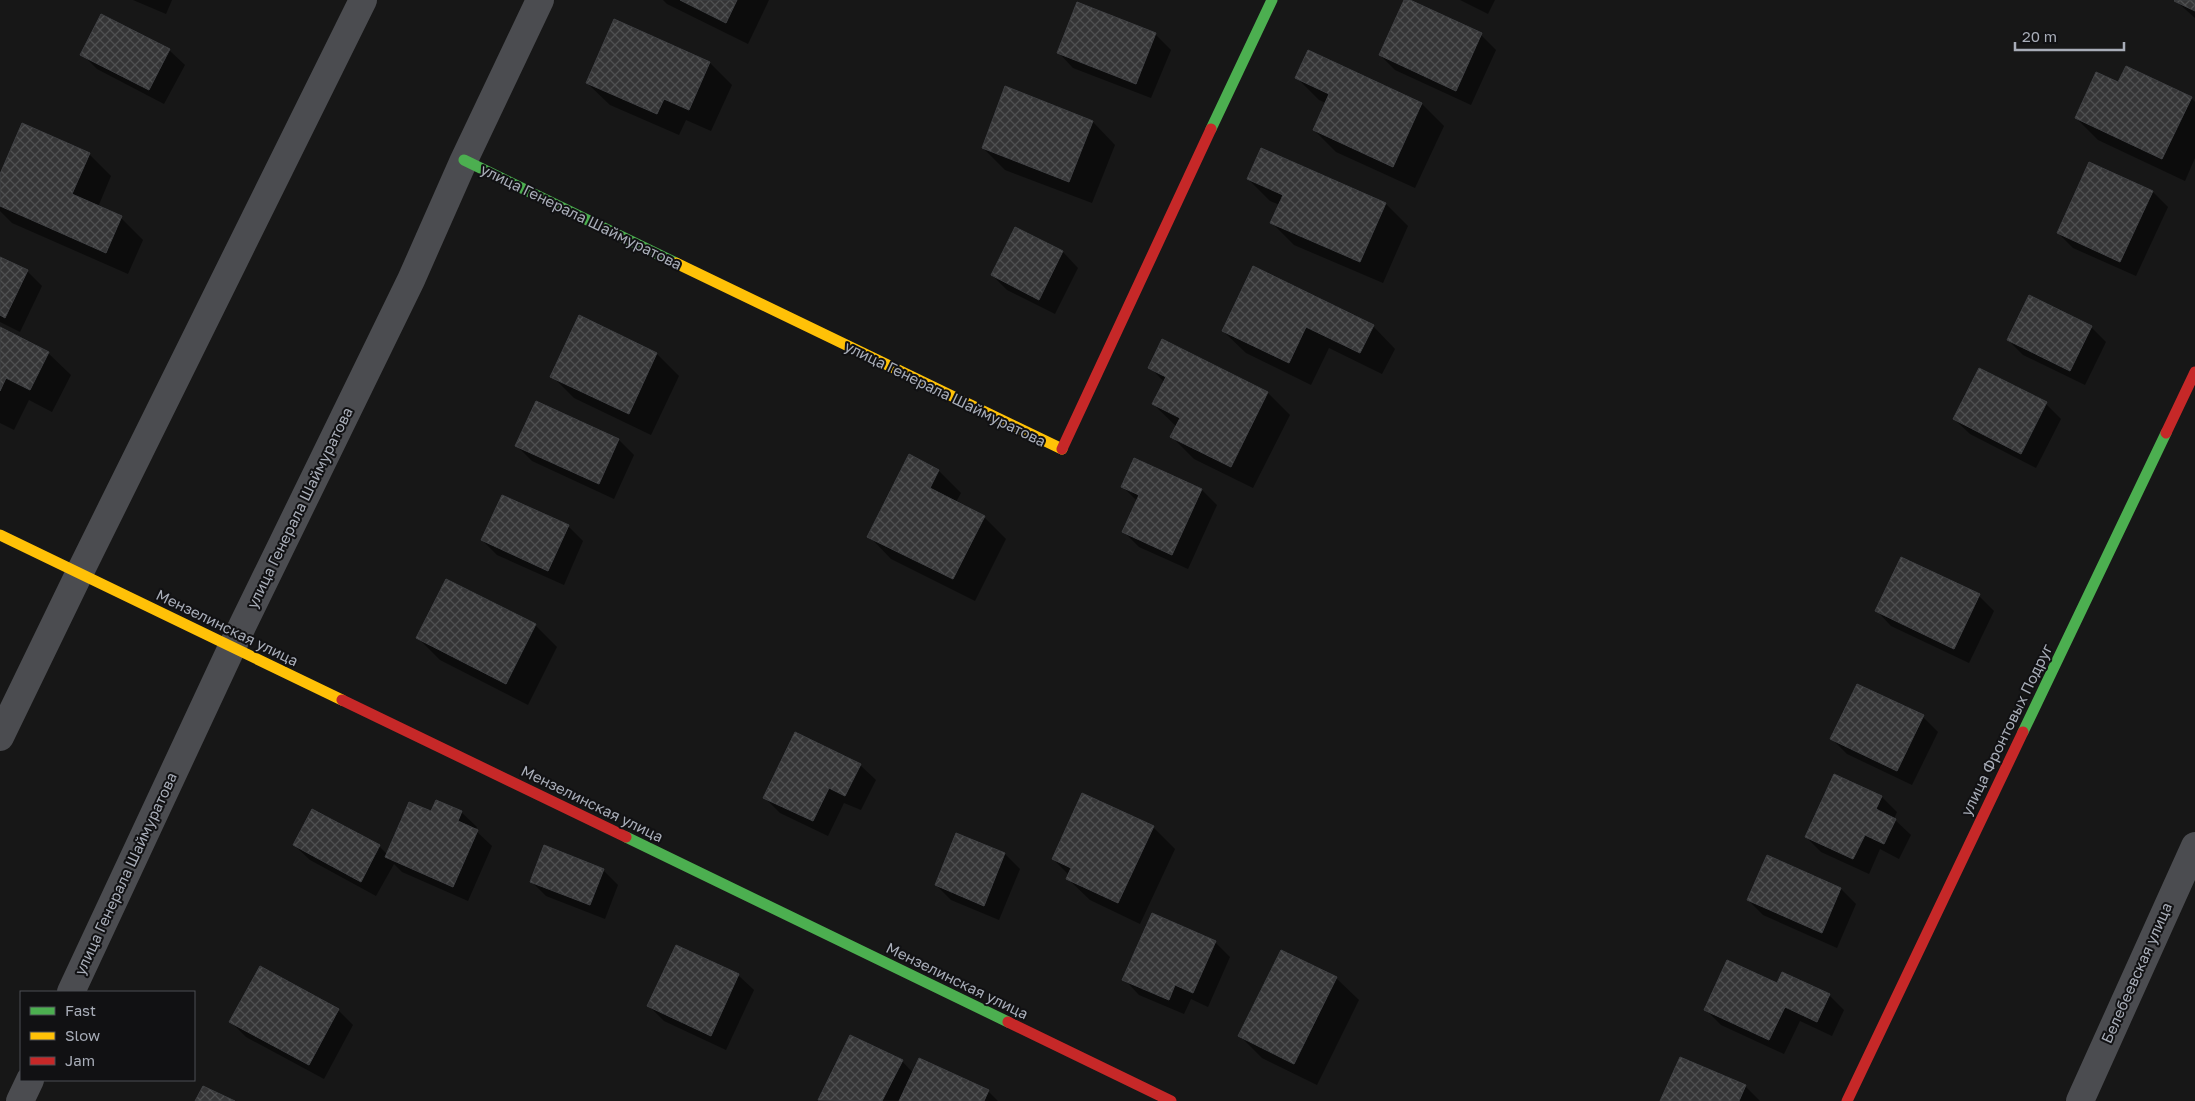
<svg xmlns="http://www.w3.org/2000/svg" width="2195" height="1101" font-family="'Golos Text',sans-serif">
<defs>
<pattern id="building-cross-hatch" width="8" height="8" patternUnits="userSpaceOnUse" patternTransform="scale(1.25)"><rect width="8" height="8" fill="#353536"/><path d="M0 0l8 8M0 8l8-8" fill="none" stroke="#4f5051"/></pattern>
</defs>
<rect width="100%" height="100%" fill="#171717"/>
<g fill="#0007">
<polygon points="133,0 172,0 166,14"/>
<polygon points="663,0 769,0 748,44 667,4"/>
<polygon points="1406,0 1481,35 1496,50 1471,105 1395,70 1380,55"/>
<polygon points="1460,0 1495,0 1488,14"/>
<polygon points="2195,0 2195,18 2176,1 2176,0"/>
<polygon points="1078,3 1156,35 1171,50 1151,98 1073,68 1058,52"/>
<polygon points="102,15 169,50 185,65 164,104 97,69 82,54"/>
<polygon points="615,21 710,63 732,85 711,131 686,120 679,135 610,105 587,83"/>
<polygon points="1297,78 1422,104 1444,126 1415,188 1336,152 1314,130 1326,103 1319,100"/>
<polygon points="2119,84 2191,98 2195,102 2195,158 2185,181 2098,140 2076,118"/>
<polygon points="1006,88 1093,122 1115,145 1092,203 1005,170 983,148"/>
<polygon points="89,154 111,176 98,207 121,218 143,240 128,274 12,223 0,211 0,177"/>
<polygon points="2090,163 2153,192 2168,207 2136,276 2073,248 2058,233"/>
<polygon points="1248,179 1386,204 1408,226 1383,283 1294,245 1272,223 1280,205 1270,201"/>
<polygon points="1016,229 1063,252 1078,268 1055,314 1007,290 992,275"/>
<polygon points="0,258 27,271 42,286 20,332 0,322"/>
<polygon points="1254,268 1373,326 1395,349 1382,374 1329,348 1311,385 1246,353 1223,331"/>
<polygon points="2091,327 2106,342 2085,385 2023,355 2008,340"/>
<polygon points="0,329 48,353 71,375 52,412 29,400 14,430 0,423"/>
<polygon points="1163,341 1268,393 1290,415 1253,488 1194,459 1172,437 1177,427 1153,404 1164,382 1150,367"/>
<polygon points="657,354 679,376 651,435 574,398 552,376"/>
<polygon points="537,403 619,440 634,455 614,499 532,461 517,446"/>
<polygon points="2046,404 2061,419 2036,468 1970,434 1954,419"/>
<polygon points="910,456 939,471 961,493 956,502 984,517 1006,539 975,601 891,559 869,536"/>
<polygon points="1135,460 1202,490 1217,505 1188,569 1139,547 1124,532 1137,501 1123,487"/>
<polygon points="568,526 583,541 564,585 497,555 482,540"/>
<polygon points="1979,596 1994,611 1969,663 1891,626 1876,610"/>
<polygon points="535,625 557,647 528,705 440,660 418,638"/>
<polygon points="1923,717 1938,732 1912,785 1847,754 1832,739"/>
<polygon points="860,765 876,780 861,810 844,803 828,836 780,813 765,798"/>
<polygon points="1835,776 1882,797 1897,812 1894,819 1911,835 1899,859 1880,849 1869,874 1821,852 1806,837"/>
<polygon points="313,810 380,847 387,854 432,812 461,812 477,827 475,830 492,846 468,901 402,872 394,864 376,896 310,860 294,845"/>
<polygon points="1153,827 1175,849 1140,924 1090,900 1067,878 1069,875 1053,859"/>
<polygon points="957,835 1005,854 1020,869 999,920 951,900 936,885"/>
<polygon points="1767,857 1841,889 1856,904 1837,948 1763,915 1748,900"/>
<polygon points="603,870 618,885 605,919 546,896 531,881"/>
<polygon points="1215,942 1230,957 1208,1007 1191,999 1184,1014 1139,995 1124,979"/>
<polygon points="677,947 738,975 754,990 726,1050 664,1021 649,1006"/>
<polygon points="1336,978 1359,1000 1317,1085 1262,1058 1240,1036"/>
<polygon points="1778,985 1829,995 1844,1010 1832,1036 1800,1021 1784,1054 1721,1025 1706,1010"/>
<polygon points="338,1010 353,1025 324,1079 246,1037 231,1022"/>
<polygon points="902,1061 913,1073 988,1091 998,1101 820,1100"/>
<polygon points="1745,1086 1760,1101 1662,1101"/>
</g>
<g fill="url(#building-cross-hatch)" stroke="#3f4043">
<polygon points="680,0 737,0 726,23"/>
<polygon points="1404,0 1410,0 1482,33 1456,91 1379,55"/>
<polygon points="2175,0 2195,0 2195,11 2174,1"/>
<polygon points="1077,2 1156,33 1136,84 1057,53"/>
<polygon points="101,14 170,49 149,90 80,55"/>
<polygon points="614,19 710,62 689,110 664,99 657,114 586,83"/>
<polygon points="1308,50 1422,103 1393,167 1313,130 1329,94 1295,78"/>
<polygon points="2126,66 2192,97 2162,159 2075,118 2096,72 2118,82"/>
<polygon points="1005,86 1093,121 1069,182 982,148"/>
<polygon points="22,123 90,153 72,194 122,216 106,253 0,206 0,174"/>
<polygon points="1261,148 1386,203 1360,262 1270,223 1283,195 1247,179"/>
<polygon points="2089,162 2153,191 2120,262 2057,233"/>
<polygon points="1015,227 1063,251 1039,300 991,275"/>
<polygon points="0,257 28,270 5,318 0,315"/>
<polygon points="1253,266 1374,325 1360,353 1306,327 1289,363 1222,331"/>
<polygon points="2029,295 2092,326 2070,371 2007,340"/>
<polygon points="579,315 657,353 629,414 550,377"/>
<polygon points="0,327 49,352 30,390 6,378 0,391"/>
<polygon points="1162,339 1268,392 1231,467 1170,437 1180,418 1152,404 1166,377 1148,368"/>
<polygon points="1979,368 2047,402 2021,454 1953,419"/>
<polygon points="536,401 619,439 599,484 515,446"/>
<polygon points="909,454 939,470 930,488 985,516 953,579 867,537"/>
<polygon points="1134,458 1202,489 1172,555 1122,532 1139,495 1121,487"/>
<polygon points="502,495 569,525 548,571 481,540"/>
<polygon points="1901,557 1980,594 1954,649 1875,611"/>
<polygon points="446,579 536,624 506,684 416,638"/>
<polygon points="1857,684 1924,715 1897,771 1830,739"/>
<polygon points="795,732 861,764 845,796 829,788 813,821 763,798"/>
<polygon points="1834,774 1882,796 1876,809 1896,819 1884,844 1865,835 1853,859 1805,837"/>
<polygon points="1082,793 1154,826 1118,903 1066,879 1071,868 1052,859"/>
<polygon points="436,800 462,811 458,821 478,830 453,887 385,857 409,802 431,811"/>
<polygon points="312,809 380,845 361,882 293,845"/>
<polygon points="956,833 1005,853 984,906 935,885"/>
<polygon points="544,845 604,869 590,905 530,882"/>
<polygon points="1767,855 1841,888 1822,933 1747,900"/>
<polygon points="1152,913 1216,941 1193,993 1175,985 1169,1000 1122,980"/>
<polygon points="676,945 739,974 711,1036 647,1006"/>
<polygon points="1281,950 1337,977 1294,1064 1238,1036"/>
<polygon points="1727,960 1777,983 1782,972 1830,994 1817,1022 1785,1007 1769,1040 1704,1010"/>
<polygon points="260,966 339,1009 309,1065 229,1022"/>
<polygon points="850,1035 903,1060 882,1101 818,1100"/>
<polygon points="1680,1057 1746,1085 1739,1101 1660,1101"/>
<polygon points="919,1058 989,1090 984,1101 899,1101"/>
<polygon points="203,1086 235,1101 195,1101"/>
</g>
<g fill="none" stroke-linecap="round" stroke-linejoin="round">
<g stroke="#4b4c50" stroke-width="28">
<polyline points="0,737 79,574 363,0"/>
<polyline points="71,992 232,647 411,280 464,160 540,0"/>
<polyline points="20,1101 30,1080"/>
<polyline points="2080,1101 2195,846"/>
</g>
<g stroke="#4caf50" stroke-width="11">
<polyline points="1211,129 1272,0"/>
<polyline points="464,160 676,263"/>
<polyline points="2023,732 2166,433"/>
<polyline points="626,837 1008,1022"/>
</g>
<g stroke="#ffc107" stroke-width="11">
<polyline points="676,263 1062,449"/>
<polyline points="0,535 342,700"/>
</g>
<g stroke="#c62828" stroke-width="11">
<polyline points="2166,433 2195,372"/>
<polyline points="1062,449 1211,129"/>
<polyline points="342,700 626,837"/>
<polyline points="1008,1022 1171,1101"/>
<polyline points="1847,1101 2023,732"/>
</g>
</g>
<g text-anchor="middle" stroke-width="4" stroke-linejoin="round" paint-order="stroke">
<g font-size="15" fill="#a8adb8" stroke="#111113">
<text transform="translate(581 217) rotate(26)" y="5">улица Генерала Шаймуратова</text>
<text transform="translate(945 394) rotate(26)" y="5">улица Генерала Шаймуратова</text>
<text transform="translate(300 508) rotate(-64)" y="5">улица Генерала Шаймуратова</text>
<text transform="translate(227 628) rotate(26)" y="5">Мензелинская улица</text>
<text transform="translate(2007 730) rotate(-64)" y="5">улица Фронтовых Подруг</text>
<text transform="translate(592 804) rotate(26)" y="5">Мензелинская улица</text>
<text transform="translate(126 874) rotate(-65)" y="5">улица Генерала Шаймуратова</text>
<text transform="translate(2137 973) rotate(-66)" y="5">Белебеевская улица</text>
<text transform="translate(957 981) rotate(26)" y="5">Мензелинская улица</text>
</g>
</g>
<rect x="20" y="991" width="175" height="90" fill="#111113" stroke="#4d4f55"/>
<rect x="30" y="1007" width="25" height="8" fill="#4caf50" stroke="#4d4f55"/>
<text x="65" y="1016" font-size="15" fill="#a8adb8">Fast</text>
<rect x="30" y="1032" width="25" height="8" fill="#ffc107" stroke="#4d4f55"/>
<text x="65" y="1041" font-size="15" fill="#a8adb8">Slow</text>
<rect x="30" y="1057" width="25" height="8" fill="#c62828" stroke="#4d4f55"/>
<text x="65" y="1066" font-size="15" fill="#a8adb8">Jam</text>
<path d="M2015 42v8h109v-8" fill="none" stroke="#a8adb8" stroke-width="2.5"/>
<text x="2022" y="42" font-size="15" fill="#a8adb8" stroke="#111113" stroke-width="4" paint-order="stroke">20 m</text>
</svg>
